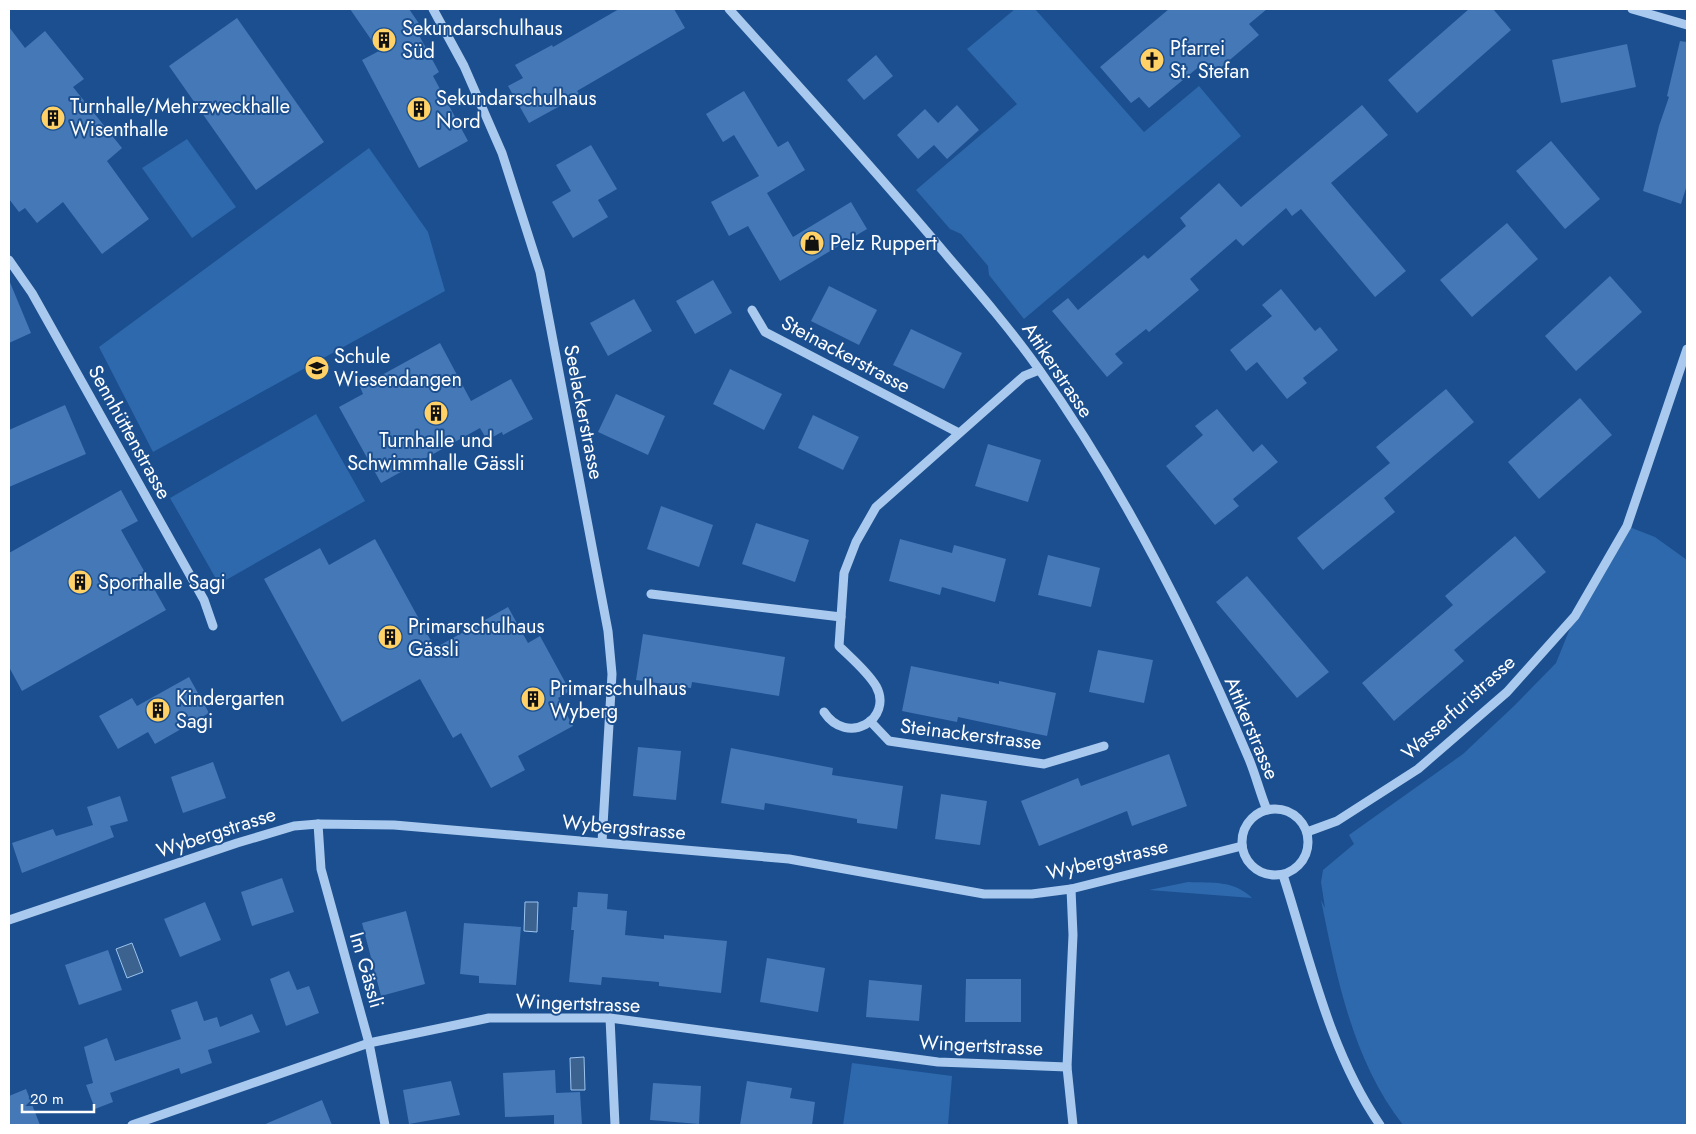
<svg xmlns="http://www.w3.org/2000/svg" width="1696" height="1134" font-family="Jost,sans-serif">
<rect width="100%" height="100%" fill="#1b4f8f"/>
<g fill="#2e69ad">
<polygon points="1015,9 1035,9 1144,132 1199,86 1241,136 1024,319 989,275 988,266 961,234 950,229 916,190 1017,104 967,49"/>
<polygon points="187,139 236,207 192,238 142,168"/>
<polygon points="369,148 428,232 445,291 153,452 99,347"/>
<polygon points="316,414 365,501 219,584 170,498"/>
<path d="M1627 526 1655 537 1687 560V1125H1403C1353 1061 1337 979 1321 900L1325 908 1321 882 1323 870 1354 844 1349 835 1463 754 1515 705 1556 663 1575 616Z"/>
<path d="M1188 882C1212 883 1234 880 1252 898L1149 890Z"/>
<polygon points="852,1063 952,1076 948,1125 843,1125"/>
</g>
<g fill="#3c6290" stroke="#9cc4f0">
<polygon points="525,902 538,902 537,932 524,931"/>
<polygon points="132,943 143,972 127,978 116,949"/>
<polygon points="584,1057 585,1090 571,1090 570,1058"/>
</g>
<g fill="#4478b7">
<polygon points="350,9 409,9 420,25 415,28 439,72 433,76 468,141 419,168 362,60 379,51"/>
<polygon points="619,9 674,9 685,28 577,91 580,95 529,123 508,86 523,78 515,65 552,45 553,47"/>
<polygon points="1169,9 1267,9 1249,24 1259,35 1211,76 1201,65 1149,108 1139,97 1131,103 1100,67"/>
<polygon points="1469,9 1493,9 1511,30 1417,113 1388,80"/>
<polygon points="237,18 324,142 256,190 169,66"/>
<polygon points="9,27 25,48 45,31 84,79 73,87 122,148 107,161 149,219 102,254 63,202 37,223 25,208 19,212 9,199"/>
<polygon points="1680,41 1687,42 1687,185 1681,204 1643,191 1659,126 1669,97 1667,96"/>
<polygon points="1627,44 1636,87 1561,103 1552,60"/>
<polygon points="876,55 893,76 864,100 847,80"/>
<polygon points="744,91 778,147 788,141 805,170 767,193 793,237 851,202 867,229 780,281 748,226 729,236 711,202 759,176 734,135 723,142 706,114"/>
<polygon points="957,105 979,130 947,159 934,145 918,159 897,135 925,109 938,123"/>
<polygon points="1362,105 1388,135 1331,183 1406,271 1375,297 1301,209 1292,216 1286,208 1243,246 1236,239 1190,279 1199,290 1149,332 1146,329 1115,354 1123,363 1107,377 1052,311 1068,298 1078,310 1144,255 1148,259 1186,226 1180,218 1219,183 1241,207"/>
<polygon points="1551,141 1600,199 1565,229 1516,171"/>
<polygon points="591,145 617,189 598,200 608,217 573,238 552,202 571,191 556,165"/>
<polygon points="1507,223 1538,259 1472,317 1440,280"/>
<polygon points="1610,276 1642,312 1576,371 1545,336"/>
<polygon points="9,280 31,333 9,343"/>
<polygon points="713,280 732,313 695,334 676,301"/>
<polygon points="829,286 877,310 859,345 811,321"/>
<polygon points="1281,289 1315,331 1320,327 1338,350 1303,378 1307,383 1287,399 1257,362 1246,371 1230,350 1272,316 1262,305"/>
<polygon points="634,299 652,331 608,356 590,323"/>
<polygon points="911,329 962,353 944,389 893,365"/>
<polygon points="440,343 471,401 511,379 533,419 503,435 502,432 487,440 480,428 381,483 339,407 363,394 360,387"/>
<polygon points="730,369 782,394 764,430 713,404"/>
<polygon points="1446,389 1474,422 1384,498 1395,512 1323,570 1297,538 1390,463 1376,447"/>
<polygon points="616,394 665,416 648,455 598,432"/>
<polygon points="1580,398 1612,435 1539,499 1508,462"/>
<polygon points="65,405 86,454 9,487 9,430"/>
<polygon points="1217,409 1253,452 1262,444 1278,462 1233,499 1239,506 1215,525 1166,466 1203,435 1195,426"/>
<polygon points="813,415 859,437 843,470 798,448"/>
<polygon points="988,444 1041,460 1028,502 975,486"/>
<polygon points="121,490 138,521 121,530 166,610 22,691 9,667 9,553"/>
<polygon points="661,506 713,525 699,567 647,549"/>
<polygon points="756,523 809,540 795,582 742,564"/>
<polygon points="1515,536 1546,572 1454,650 1464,661 1394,721 1362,683 1453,605 1445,596"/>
<polygon points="375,539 435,648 508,607 528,643 540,636 570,691 558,698 573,726 518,756 525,770 491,788 461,733 453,738 420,679 342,722 264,579 320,548 329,565"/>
<polygon points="900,539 952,553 954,545 1006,559 995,602 942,587 940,595 889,581"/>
<polygon points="1048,555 1100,568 1091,607 1038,595"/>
<polygon points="1247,576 1329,672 1297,698 1216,602"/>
<polygon points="643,634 785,657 779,696 692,682 691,688 636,680"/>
<polygon points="1098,650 1153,660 1144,703 1089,692"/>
<polygon points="911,666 999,684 999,681 1056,693 1047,736 958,717 957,722 902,711"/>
<polygon points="189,677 209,713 155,744 148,732 118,749 99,716 132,698 137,706"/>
<polygon points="638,747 681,751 676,800 633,796"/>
<polygon points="731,748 833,768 832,775 903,786 897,829 857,823 857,819 765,803 764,810 721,803"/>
<polygon points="1169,754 1187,806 1132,826 1127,811 1039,846 1021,801 1078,778 1081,786"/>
<polygon points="213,762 226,798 183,813 171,777"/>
<polygon points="941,794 987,801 980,845 935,839"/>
<polygon points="120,796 128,821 110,826 114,837 22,873 12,843 53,829 56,836 93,825 87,807"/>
<polygon points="282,878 294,912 252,926 241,892"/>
<polygon points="578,892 608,894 607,909 627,911 625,935 664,939 664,935 727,941 721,993 659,986 659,982 602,977 601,985 569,982 574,930 571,930 573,907 577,907"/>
<polygon points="205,902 221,940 180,957 164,919"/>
<polygon points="406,911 425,984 381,996 362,923"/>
<polygon points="464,923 521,927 516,985 479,983 479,976 460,974"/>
<polygon points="108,950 122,990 79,1005 65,965"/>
<polygon points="767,958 825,968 818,1012 760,1002"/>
<polygon points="289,971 297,990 309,986 319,1013 286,1026 270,979"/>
<polygon points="966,979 1021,979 1021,1022 965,1022"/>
<polygon points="869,980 922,985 919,1021 866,1017"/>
<polygon points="197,1001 204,1021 217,1017 220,1027 252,1014 260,1032 208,1050 212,1063 181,1074 179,1068 110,1093 113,1102 95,1109 86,1085 93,1083 84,1047 107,1038 115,1061 181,1039 171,1010"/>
<polygon points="555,1070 556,1093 580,1092 582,1125 554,1125 554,1115 505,1117 503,1073"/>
<polygon points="451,1081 460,1115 409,1124 403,1090"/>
<polygon points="747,1081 792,1088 790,1098 815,1102 812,1125 740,1125"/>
<polygon points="653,1083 701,1086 699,1124 650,1120"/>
<polygon points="26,1089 40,1125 9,1125 9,1096"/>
<polygon points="322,1100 332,1125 263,1125"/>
</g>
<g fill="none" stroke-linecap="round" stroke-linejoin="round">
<g stroke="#a9c9ee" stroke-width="9">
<polyline points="433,9 464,66 502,153 540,272 608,631 612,674 602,842"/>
<path d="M729 9C803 91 878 173 949 258 980 294 1011 330 1038 368 1122 486 1193 626 1249 759 1256 776 1260 793 1267 810"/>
<polyline points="1632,9 1687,25"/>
<polyline points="9,260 32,293 204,600 213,626"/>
<polyline points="752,310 765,332 959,433"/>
<polyline points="651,594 841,617"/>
<path d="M824 712C847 747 894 719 876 686 867 671 851 658 839 646L844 573 856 542 876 507 1024 376 1039 370"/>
<polyline points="870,721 889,741 1044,764 1104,746"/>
<circle cx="1275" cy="842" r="33"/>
<polyline points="318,824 321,869 369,1043 385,1125"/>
<polyline points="1307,832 1337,821 1418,769 1507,692 1575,616 1627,526 1687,349"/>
<path d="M1283 875C1310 959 1329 1051 1380 1125"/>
<polyline points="1071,889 1073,935 1067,1067 1073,1125"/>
<polyline points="9,920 237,843 294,826 318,824 394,825 789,859 984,894 1032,894 1071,889 1242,846"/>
<polyline points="610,1018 615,1125"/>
<polyline points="132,1125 369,1043 489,1018 610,1018 938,1062 1067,1067"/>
</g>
</g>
<defs>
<symbol id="building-disc" viewBox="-11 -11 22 22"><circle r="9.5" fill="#ffd166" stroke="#1b4f8f"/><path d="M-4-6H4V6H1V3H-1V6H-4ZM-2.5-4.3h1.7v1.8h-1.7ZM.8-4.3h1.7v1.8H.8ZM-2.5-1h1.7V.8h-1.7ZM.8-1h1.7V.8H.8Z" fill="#111"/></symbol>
<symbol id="church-disc" viewBox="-11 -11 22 22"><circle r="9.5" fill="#ffd166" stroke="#1b4f8f"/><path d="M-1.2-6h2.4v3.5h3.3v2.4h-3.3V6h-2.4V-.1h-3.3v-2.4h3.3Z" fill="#111"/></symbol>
<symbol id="shop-disc" viewBox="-11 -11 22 22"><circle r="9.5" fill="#ffd166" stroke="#1b4f8f"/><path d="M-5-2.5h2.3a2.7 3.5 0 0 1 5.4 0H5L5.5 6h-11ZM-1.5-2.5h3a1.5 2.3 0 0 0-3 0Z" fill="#111"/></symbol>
<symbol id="school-disc" viewBox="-11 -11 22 22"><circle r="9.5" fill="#ffd166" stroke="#1b4f8f"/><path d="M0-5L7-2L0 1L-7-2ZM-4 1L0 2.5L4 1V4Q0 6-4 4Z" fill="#111"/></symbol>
</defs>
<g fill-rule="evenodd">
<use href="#building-disc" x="370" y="26" width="28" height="28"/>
<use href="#church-disc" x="1138" y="46" width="28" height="28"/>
<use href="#building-disc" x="405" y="95" width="28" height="28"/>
<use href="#building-disc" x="39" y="104" width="28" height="28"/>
<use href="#shop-disc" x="798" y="229" width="28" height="28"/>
<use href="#school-disc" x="303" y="354" width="28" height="28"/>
<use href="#building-disc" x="422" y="399" width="28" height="28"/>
<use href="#building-disc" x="66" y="568" width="28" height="28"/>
<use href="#building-disc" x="376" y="623" width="28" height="28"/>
<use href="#building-disc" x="519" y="685" width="28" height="28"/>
<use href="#building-disc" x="144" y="696" width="28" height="28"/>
</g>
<g text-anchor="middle" stroke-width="4" stroke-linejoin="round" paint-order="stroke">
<g font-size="20" fill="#fff" stroke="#1b4f8f" text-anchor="start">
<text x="402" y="35">Sekundarschulhaus<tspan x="402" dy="23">Süd</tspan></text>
<text x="1170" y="55">Pfarrei<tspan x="1170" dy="23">St. Stefan</tspan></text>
<text x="436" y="105">Sekundarschulhaus<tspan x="436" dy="23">Nord</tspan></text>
<text x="70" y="113">Turnhalle/Mehrzweckhalle<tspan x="70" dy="23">Wisenthalle</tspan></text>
<text x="830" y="250">Pelz Ruppert</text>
<text x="334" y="363">Schule<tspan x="334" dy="23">Wiesendangen</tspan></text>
<text x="436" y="447" text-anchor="middle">Turnhalle und<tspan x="436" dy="23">Schwimmhalle Gässli</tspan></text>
<text x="98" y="589">Sporthalle Sagi</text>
<text x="408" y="633">Primarschulhaus<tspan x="408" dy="23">Gässli</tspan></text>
<text x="550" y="695">Primarschulhaus<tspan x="550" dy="23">Wyberg</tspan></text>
<text x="176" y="705">Kindergarten<tspan x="176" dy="23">Sagi</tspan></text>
</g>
<g font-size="20" fill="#fff" stroke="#1b4f8f">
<text transform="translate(846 354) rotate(28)" y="7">Steinackerstrasse</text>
<text transform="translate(1058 370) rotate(56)" y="7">Attikerstrasse</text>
<text transform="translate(584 412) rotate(79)" y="7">Seelackerstrasse</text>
<text transform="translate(130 432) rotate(61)" y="7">Sennhüttenstrasse</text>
<text transform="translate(1458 707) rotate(-42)" y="7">Wasserfuristrasse</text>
<text transform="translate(1252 728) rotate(67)" y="7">Attikerstrasse</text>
<text transform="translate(971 734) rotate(7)" y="7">Steinackerstrasse</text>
<text transform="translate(624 827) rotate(5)" y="7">Wybergstrasse</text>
<text transform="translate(216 832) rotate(-18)" y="7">Wybergstrasse</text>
<text transform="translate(1107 859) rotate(-13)" y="7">Wybergstrasse</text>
<text transform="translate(367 970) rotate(74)" y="7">Im Gässli</text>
<text transform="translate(578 1003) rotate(2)" y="7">Wingertstrasse</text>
<text transform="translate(981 1045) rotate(3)" y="7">Wingertstrasse</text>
</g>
</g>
<rect width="1696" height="1134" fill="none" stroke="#ffffff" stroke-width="20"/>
<path d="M22 1104v8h72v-8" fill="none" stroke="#ffffff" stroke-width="2.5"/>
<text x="30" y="1104" font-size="15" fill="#ffffff" stroke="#1b4f8f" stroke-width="4" paint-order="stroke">20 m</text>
</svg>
